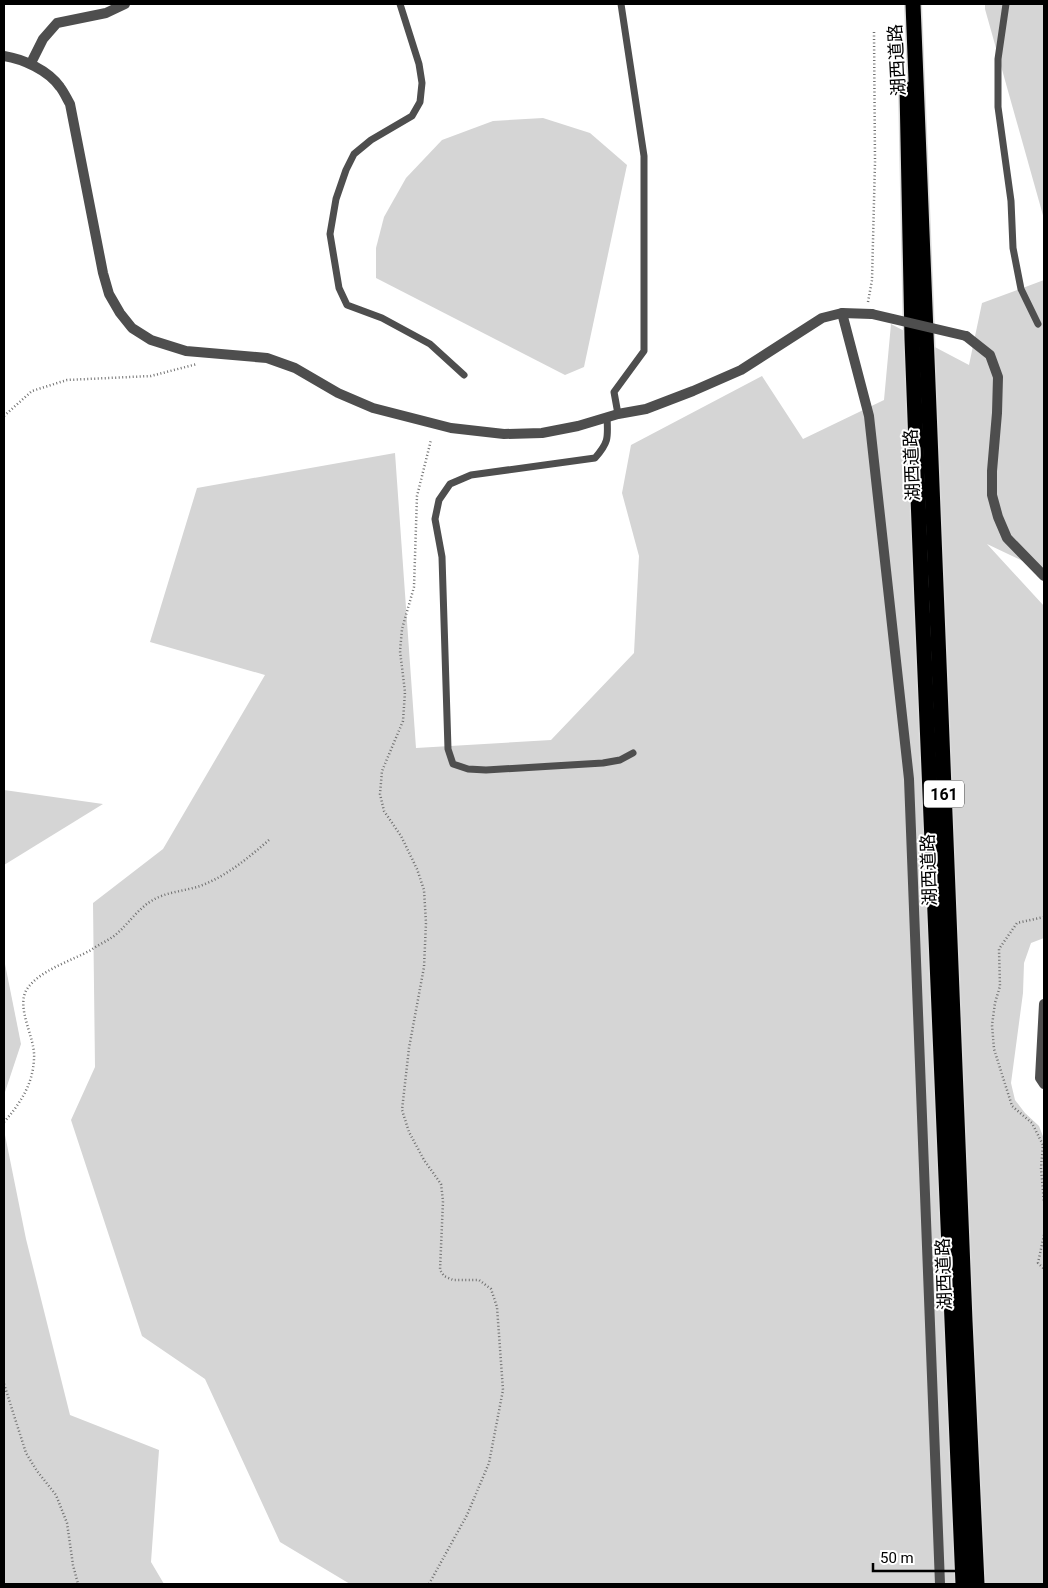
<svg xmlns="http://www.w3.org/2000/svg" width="1048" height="1588" font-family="Roboto,'Noto Sans JP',sans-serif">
<rect width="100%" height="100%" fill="#fff"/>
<g fill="#d5d5d5">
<polygon points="985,4 1044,4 1044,219 985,9"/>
<polygon points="543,118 590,133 627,165 584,367 565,375 376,278 376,248 384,217 406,178 442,140 493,121"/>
<polygon points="1044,280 1044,571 987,544 1044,606 1044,938 1031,943 1024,963 1023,993 1011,1083 1015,1100 1025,1113 1039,1126 1044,1139 1044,1584 350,1584 280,1542 205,1379 142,1336 71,1120 95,1067 93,903 163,849 265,675 150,642 197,488 395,453 416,748 551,740 634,653 639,556 622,493 631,445 762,376 803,439 884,400 891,324 969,365 982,303"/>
<polygon points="4,790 103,804 4,865"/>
<polygon points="4,959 21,1044 4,1095"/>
<polygon points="4,1130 26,1239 70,1415 159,1450 151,1562 164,1584 4,1584"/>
</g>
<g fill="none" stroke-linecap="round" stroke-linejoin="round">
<defs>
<g id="motorway">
<polyline points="913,4 965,1321 977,1584"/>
<polyline points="907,89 912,339 922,602 963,1584"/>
</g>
</defs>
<use href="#motorway" stroke="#dbdbdb" stroke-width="18"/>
<g stroke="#707070" stroke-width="2.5" stroke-dasharray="1 2.5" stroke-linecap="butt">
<polyline points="868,302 872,280 875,162 874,31"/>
<polyline points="4,416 32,391 67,380 151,376 197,364"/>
<polyline points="1044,917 1017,923 999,949 1000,986 995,1003 992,1025 994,1049 1012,1106 1032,1123 1043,1145 1041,1168 1044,1203"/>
<path d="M4 1122C20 1104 33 1084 34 1059 36 1038 15 1008 27 989 40 970 71 961 91 950 98 945 107 941 114 936 128 925 137 909 153 900 166 892 185 891 200 886 227 876 248 858 269 840"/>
<polyline points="1044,1235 1038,1263 1044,1269"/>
<polyline points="4,1384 26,1453 37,1471 56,1495 67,1523 73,1565 78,1584"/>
<polyline points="429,1584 467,1515 489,1463 503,1390 497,1307 491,1289 479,1280 453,1280 444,1276 440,1270 443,1201 441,1184 424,1160 409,1132 402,1110 409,1048 424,967 426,923 424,890 417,869 401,836 384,811 380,794 382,771 403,721 405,692 400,651 402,629 414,587 417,496 431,440"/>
</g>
<g stroke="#4e4e4e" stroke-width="7">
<polyline points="400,4 419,64 422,83 420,102 412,116 371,140 354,154 346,170 336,199 330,234 339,288 347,305 382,318 430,344 464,375"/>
<polyline points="1006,4 998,59 998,107 1011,201 1013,248 1021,289 1038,324"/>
<polyline points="618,414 614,392 644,351 644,156 621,4"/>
<path d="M607 417C608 438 609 442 595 458L471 475 450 484 439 500 435 519 442 557 448 749 453 764 468 769 486 770 603 763 620 760 633 753"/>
</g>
<g stroke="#4e4e4e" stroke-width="10">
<polyline points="33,59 43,39 57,23 106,13 125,4"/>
<polyline points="1044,1004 1040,1078 1044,1084"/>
</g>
<g stroke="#4e4e4e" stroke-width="10">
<path d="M4 56C23 59 48 70 60 87 64 92 67 99 70 104L103 273 109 294 120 313 132 328 151 340 186 351 267 358 295 368 338 393 373 408 451 428 504 434 542 433 578 426 618 414 646 409 693 391 741 370 822 318 842 313 872 314"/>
<polyline points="842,313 869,416 909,779 940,1584"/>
<polyline points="966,336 990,355 998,377 997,413 992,471 992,495 998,517 1007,538 1044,576"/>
</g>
<use href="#motorway" stroke="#000" stroke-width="15"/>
<polyline stroke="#4e4e4e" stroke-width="10" points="872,314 966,336"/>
</g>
<g text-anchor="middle" stroke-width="4" stroke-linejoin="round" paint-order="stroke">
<rect fill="#fff" stroke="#4c4c4c" stroke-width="1" x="924" y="780.5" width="40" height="27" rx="4"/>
<g font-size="16" font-weight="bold" fill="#000">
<text x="944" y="800">161</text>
</g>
<g font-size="18" fill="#000" stroke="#fff">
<text transform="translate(897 60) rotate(-93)" y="6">湖西道路</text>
<text transform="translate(912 465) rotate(-92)" y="6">湖西道路</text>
<text transform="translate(929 870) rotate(-92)" y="6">湖西道路</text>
<text transform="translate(944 1274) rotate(-92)" y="6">湖西道路</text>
</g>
</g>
<rect width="1048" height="1588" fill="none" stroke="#000000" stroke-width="10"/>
<path d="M873 1563v8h98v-8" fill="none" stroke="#000000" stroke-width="2.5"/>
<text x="880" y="1563" font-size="15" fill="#000000" stroke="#ffffff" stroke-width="4" paint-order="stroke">50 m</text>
</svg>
